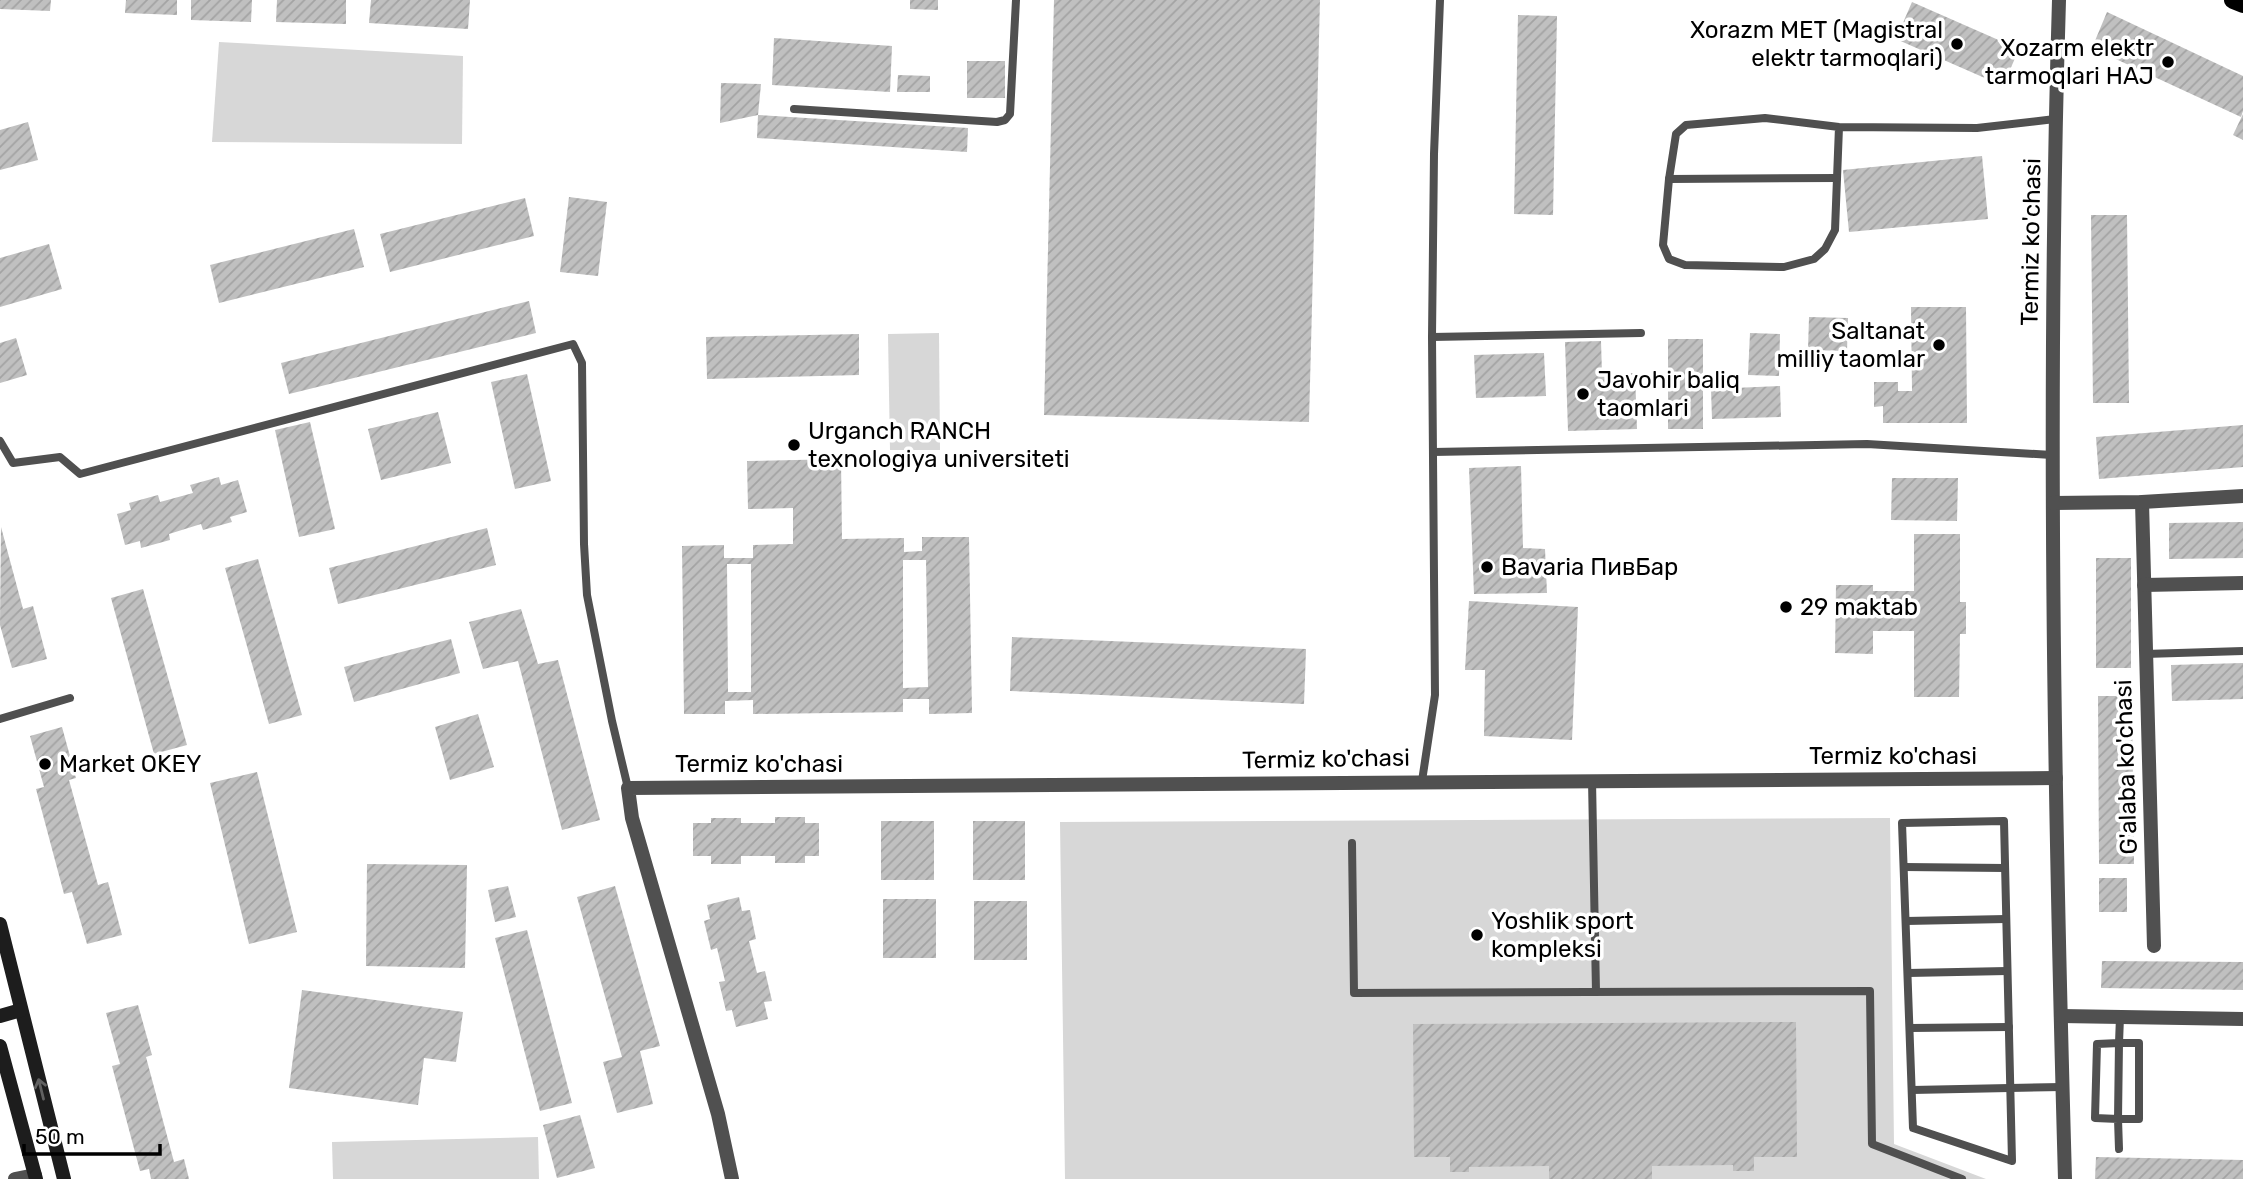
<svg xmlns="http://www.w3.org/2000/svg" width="2243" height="1179" font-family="Rubik,sans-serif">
<defs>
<pattern id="building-hatch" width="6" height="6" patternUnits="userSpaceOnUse" patternTransform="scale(1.75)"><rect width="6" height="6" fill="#c0c0c0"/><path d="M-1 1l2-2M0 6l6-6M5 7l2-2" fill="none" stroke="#a3a3a3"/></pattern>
</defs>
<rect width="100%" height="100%" fill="#fff"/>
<g fill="#d7d7d7">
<polygon points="219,42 463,56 462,144 212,142"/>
<polygon points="939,333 940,450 890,450 888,334"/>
<polygon points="1890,818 1894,1144 1986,1179 1065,1179 1060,822"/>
<polygon points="538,1137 539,1179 333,1179 332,1142"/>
</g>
<g fill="url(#building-hatch)" fill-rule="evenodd">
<polygon points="0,0 51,0 50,11 0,9"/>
<polygon points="126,0 177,0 177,15 125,13"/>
<polygon points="191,0 252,0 251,22 191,20"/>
<polygon points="277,0 346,0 346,24 276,22"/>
<polygon points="371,0 470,0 468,29 369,23"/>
<polygon points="910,0 938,0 938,10 910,9"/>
<polygon points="1054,0 1320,0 1309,422 1044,415"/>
<polygon points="1912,2 2019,49 2003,86 1896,39"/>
<polygon points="2107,12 2243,76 2243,111 2241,117 2092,48"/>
<polygon points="1518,15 1557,16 1553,215 1514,214"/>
<polygon points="774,38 892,46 890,92 772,85"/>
<rect x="967" y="61" width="38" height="37"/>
<polygon points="898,75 930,76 930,92 897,92"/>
<polygon points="721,83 761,84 758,115 720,123"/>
<polygon points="2243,114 2243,140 2233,135"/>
<polygon points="758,115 968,128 967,152 757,138"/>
<polygon points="28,122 38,160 0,170 0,130"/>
<polygon points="1982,156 1988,219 1849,232 1843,170"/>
<polygon points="569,197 607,202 598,276 560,272"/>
<polygon points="525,198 534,236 390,272 380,234"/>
<polygon points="2091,215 2127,215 2129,403 2093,403"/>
<polygon points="354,229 364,267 219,303 210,265"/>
<polygon points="49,244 62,289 0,307 0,258"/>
<polygon points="529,301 536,333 289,394 281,363"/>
<polygon points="1911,307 1966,307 1967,423 1883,423 1883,406 1874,407 1874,382 1898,382 1898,391 1912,391"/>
<polygon points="1809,317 1848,318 1847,351 1808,350"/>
<polygon points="1750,333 1780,334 1779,376 1748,375"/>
<polygon points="859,334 859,375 707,379 706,337"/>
<polygon points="16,338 27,375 0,383 0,343"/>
<rect x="1668" y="339" width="35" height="90"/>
<polygon points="1601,341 1602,374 1635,373 1637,429 1568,431 1565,342"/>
<polygon points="1544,353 1546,396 1476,398 1474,355"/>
<polygon points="527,374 551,481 515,489 491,382"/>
<polygon points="1780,386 1781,417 1712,419 1711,389"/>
<polygon points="438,412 451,463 381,480 368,429"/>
<polygon points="310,422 335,529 299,537 275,430"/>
<polygon points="2243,425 2243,467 2099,479 2096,437"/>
<path d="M841 459 842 539 904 538V552L922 551V537H969L972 713 929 714V699H903V712L753 714V700L725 701V714H684L682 546 724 545V558H753V545L793 544V508L748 509 747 461ZM903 560H926L928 687 903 688ZM727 564H751V692H728Z"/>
<polygon points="1521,466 1523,548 1545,549 1547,593 1474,594 1469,468"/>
<polygon points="219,477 221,485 238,480 247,512 230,517 232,522 203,530 201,524 169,534 170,540 141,548 140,541 125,545 117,514 131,510 129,503 158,495 160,502 193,493 190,485"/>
<polygon points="1892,478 1958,478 1957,521 1891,520"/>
<polygon points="2243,522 2243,558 2169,559 2169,523"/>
<polygon points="1,527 23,609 33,606 47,659 12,668 0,625"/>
<polygon points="487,528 496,565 338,604 329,568"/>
<polygon points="1914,534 1960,534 1960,602 1966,602 1966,634 1960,634 1959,697 1914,697 1914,631 1873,631 1873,654 1835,653 1836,585 1873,585 1873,591 1914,591"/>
<rect x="2096" y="558" width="35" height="110"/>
<polygon points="258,559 302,715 269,724 225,568"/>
<polygon points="143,589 187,745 154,754 111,598"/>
<polygon points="1469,601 1578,607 1572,740 1484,736 1485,670 1465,670"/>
<polygon points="521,609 538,664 558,660 600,820 562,830 518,661 483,669 469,622"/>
<polygon points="1012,637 1306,649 1304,704 1010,691"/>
<polygon points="451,639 460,673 354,702 344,667"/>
<polygon points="2243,663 2243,699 2172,701 2171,665"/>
<polygon points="2098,696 2132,696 2134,864 2099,864"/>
<polygon points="478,714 494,767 450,780 435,727"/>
<polygon points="62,727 76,778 69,780 98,885 108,882 122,935 87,944 72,892 64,894 36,789 44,787 30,736"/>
<polygon points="257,772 297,932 249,944 210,783"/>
<polygon points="775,817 805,817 805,823 819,823 819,856 805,856 805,863 775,863 775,856 741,856 741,864 711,864 711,856 693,856 693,823 711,823 711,818 741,818 741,823 775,823"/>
<rect x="881" y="821" width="53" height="59"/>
<rect x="973" y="821" width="52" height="59"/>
<polygon points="367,864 467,865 465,968 366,966"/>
<rect x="2099" y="878" width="28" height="34"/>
<polygon points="508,886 516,917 495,922 488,890"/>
<polygon points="615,886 660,1046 640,1051 653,1104 617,1113 603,1062 622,1057 577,897"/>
<polygon points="739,897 742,911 750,910 756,939 749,941 757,973 765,971 772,1001 764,1002 768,1019 736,1027 732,1010 726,1011 719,982 725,981 717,948 711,950 704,921 710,919 707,905"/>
<rect x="883" y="899" width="53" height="59"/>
<rect x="974" y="901" width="53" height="59"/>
<polygon points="527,930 572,1103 540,1111 495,938"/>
<polygon points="2102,961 2243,962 2243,990 2101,988"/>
<polygon points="302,990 463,1012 456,1062 424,1058 418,1105 289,1088"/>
<polygon points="138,1005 152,1055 146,1057 174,1162 184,1159 189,1179 151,1179 149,1169 140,1171 112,1066 120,1064 106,1013"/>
<polygon points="1796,1022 1797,1157 1754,1157 1754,1171 1733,1171 1733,1165 1652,1166 1652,1179 1549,1179 1549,1166 1469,1167 1469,1172 1450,1172 1450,1157 1414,1157 1413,1024"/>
<polygon points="580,1115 595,1168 557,1178 543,1125"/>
<polygon points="2096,1157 2243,1160 2243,1179 2095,1179"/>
</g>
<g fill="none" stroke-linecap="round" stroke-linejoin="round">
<g stroke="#505050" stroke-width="8">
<polyline points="794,109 997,122 1005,120 1010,114 1016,0"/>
<polyline points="1839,127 1835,230 1825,249 1814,259 1784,267 1685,265 1669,259 1663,245 1669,179 1676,134 1686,125 1765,118 1839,127 1977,128 2055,119"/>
<polyline points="1669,179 1837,178"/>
<polyline points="1432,337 1641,333"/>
<polyline points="0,441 13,463 60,457 80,474 573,344 582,363 584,544 587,595 612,721 628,788"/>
<polyline points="1433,452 1867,444 2052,455"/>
<polyline points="2145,654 2243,651"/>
<polyline points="0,719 70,698"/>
<polyline points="1592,780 1596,992"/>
<polyline points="1422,781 1435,695 1432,337 1434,154 1440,0"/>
<polygon points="2004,821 2012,1161 1913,1128 1902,823"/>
<polyline points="1352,843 1354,993 1870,991 1872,1144 1962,1179"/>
<polyline points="1904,867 2005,868"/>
<polyline points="1906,921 2006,919"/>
<polyline points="1908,973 2007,971"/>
<polyline points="1910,1028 2009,1027"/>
<polyline points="1912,1090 2062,1087"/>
<polyline points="2119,1149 2118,1119 2139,1119 2139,1043 2119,1043 2118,1119 2095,1118 2097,1044 2119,1043 2120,1017"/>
</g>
<g stroke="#505050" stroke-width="14">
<path d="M2059 0C2047 393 2054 786 2065 1179"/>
<polyline points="2142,502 2154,946"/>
<polyline points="2053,503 2142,502 2243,496"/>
<polyline points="2144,585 2243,583"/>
<polyline points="2061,1016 2243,1019"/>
<polyline points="15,1179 35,1175"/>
<polyline points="732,1179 718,1114 632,818 628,788 2056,778"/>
</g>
<g stroke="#1d1d1d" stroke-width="14">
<polyline points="0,924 64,1179"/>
<polyline points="0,1016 21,1010"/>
<polyline points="0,1046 36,1179"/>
</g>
<polyline stroke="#000" stroke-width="18" points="2233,0 2243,4"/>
</g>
<defs><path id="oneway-shaft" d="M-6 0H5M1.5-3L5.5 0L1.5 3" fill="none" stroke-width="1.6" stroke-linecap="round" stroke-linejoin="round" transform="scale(1.75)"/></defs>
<use stroke="#616161" href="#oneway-shaft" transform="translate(41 1089) rotate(-104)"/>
<g fill="#000" stroke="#fff" stroke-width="2.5">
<circle cx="1957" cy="44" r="7"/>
<circle cx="2168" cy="62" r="7"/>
<circle cx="1939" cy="345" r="7"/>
<circle cx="1583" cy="394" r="7"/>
<circle cx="794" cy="445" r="7"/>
<circle cx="1487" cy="567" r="7"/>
<circle cx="1786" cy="607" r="7"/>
<circle cx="45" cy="764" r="7"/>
<circle cx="1477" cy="935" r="7"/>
</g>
<g text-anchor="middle" stroke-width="7" stroke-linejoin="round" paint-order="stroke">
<g font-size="24" fill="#000" stroke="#fff" text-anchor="start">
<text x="1943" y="38" text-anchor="end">Xorazm MET (Magistral<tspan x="1943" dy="28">elektr tarmoqlari)</tspan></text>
<text x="2154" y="56" text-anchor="end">Xozarm elektr<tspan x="2154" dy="28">tarmoqlari HAJ</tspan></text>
<text x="1925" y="339" text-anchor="end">Saltanat<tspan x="1925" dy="28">milliy taomlar</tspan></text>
<text x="1597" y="388">Javohir baliq<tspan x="1597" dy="28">taomlari</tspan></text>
<text x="808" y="439">Urganch RANCH<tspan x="808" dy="28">texnologiya universiteti</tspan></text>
<text x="1501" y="575">Bavaria ПивБар</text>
<text x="1800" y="615">29 maktab</text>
<text x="59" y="772">Market OKEY</text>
<text x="1491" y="929">Yoshlik sport<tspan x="1491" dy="28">kompleksi</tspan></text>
</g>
<g font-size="24" fill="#000" stroke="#fff">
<text transform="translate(2031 242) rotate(-89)" y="8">Termiz ko'chasi</text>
<text x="1893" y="764">Termiz ko'chasi</text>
<text transform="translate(1326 759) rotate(-1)" y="8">Termiz ko'chasi</text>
<text x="759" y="772">Termiz ko'chasi</text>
<text transform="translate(2126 767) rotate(-92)" y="8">G'alaba ko'chasi</text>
</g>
</g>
<path d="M24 1144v10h136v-10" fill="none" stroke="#000000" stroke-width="3.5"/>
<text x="35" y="1144" font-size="21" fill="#000000" stroke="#ffffff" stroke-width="5" paint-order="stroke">50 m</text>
</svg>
